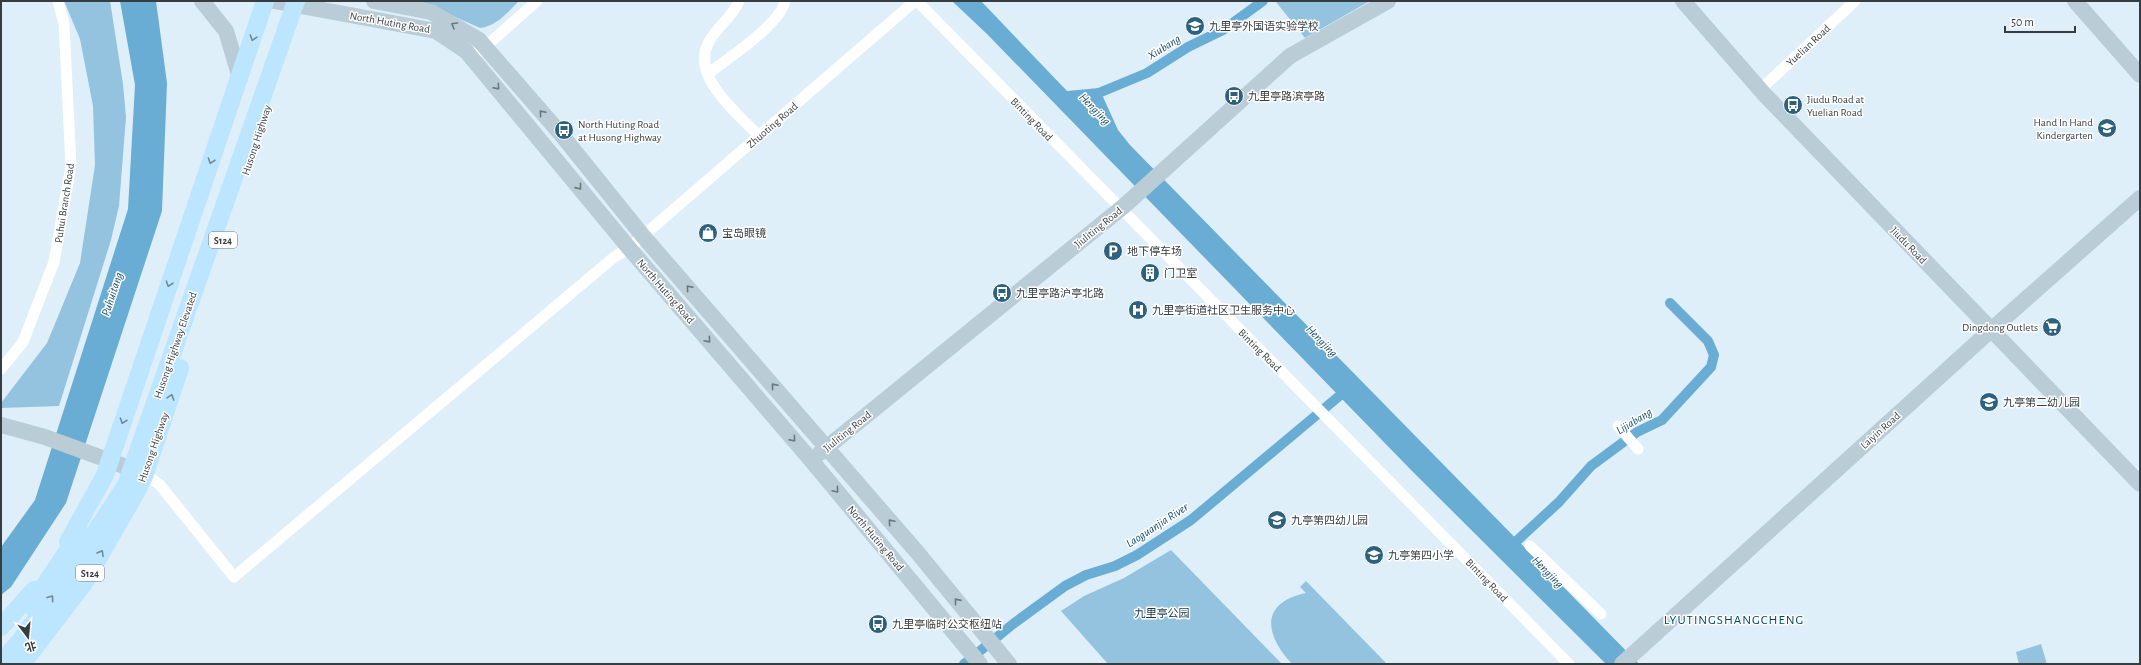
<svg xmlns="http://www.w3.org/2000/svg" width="2141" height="665" font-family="'Alegreya Sans','Noto Sans SC',sans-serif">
<rect width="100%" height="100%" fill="#deeffa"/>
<g fill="#94c3e0">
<polygon points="64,1 110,1 123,84 126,117 119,206 111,240 59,406 1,408 1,403 47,343 80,263 95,165 93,106 80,39"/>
<path d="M408 1H519C508 12 497 26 480 28L433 7Z"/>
<polygon points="1277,1 1370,1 1305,38 1276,2"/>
<polygon points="1171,550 1282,664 1108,664 1061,611 1084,596 1124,578"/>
<path d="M1306 581 1387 664H1292C1265 635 1259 603 1306 593L1300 587Z"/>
<polygon points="2041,644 2047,664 2019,664 2016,652"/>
</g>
<g fill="#69add5">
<polygon points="120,1 156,1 167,83 162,211 66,503 11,587 1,595 1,547 35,500 128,209 135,85"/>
<polygon points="952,1 981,1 1067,91 1099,88 1118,130 1130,145 1639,664 1606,664 1412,471 987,34"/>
</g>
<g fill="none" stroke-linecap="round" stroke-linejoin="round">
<g stroke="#69add5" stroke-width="10">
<polyline points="1089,97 1147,73 1188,47 1223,30 1263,1"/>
<polyline points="1508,549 1559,502 1591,466 1637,432 1662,420 1711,367 1714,355 1708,341 1670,303"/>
<polyline points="964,664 1013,624 1065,586 1086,575 1115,566 1137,555 1191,520 1350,387"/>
</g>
<g stroke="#fff" stroke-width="11">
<path d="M739 1C733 16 718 26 710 40 688 75 738 114 759 136"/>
<polyline points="917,1 1569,664"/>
<polyline points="471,57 485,47 537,1"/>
<path d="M708 74C728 58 780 25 785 1"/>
<polyline points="1760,90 1855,1"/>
<polyline points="1,369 23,342 54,262 71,166 64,23 58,1"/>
<polyline points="1618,426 1638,449"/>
<polyline points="145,474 160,485 234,577 613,258 629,248 915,1"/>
<polyline points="1530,546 1601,614"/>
</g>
<g stroke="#bacdd7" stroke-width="16">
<polyline points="202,1 226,31 240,78"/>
<polyline points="274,1 436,31 466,51 629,248 811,460 980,664"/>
<polyline points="374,1 431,12 479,40 560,133 643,236 917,552 1009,664"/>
<polyline points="1683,1 1764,94 2140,484"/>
<polyline points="2075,1 2140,75"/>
<polyline points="1,425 45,437 143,473"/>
<polyline points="820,453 1124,206 1290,56 1388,1"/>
<polyline points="1622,664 1991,330 2140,198"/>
</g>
<g stroke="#bce6ff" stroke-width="18">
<polyline points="68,542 105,475 265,1"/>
<polyline points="31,606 80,532"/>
<polyline points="1,627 34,590"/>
<polyline points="1,662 20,641 62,583 126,485 296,1"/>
<polyline points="22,664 84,583 138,489 145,474 180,368"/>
</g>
</g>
<defs><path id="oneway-chevron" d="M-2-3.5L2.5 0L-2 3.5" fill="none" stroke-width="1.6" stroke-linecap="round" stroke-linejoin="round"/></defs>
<g stroke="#6b777d">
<use href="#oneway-chevron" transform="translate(454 25) rotate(-150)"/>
<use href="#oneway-chevron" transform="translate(497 87) rotate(49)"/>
<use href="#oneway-chevron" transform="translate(542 113) rotate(-131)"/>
<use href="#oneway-chevron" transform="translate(579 187) rotate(51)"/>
<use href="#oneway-chevron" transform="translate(689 288) rotate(-131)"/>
<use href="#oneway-chevron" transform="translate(708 340) rotate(49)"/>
<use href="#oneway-chevron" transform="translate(774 386) rotate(-131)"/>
<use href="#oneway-chevron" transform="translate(793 439) rotate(49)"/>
<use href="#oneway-chevron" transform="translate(836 490) rotate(50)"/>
<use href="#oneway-chevron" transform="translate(891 522) rotate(-131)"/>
<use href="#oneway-chevron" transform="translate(957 601) rotate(-129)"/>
</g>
<g stroke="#728996">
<use href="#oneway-chevron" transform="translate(253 38) rotate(108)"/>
<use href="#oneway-chevron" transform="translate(211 161) rotate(109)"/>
<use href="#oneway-chevron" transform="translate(169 284) rotate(109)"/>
<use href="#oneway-chevron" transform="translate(171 397) rotate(-72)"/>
<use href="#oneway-chevron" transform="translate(123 421) rotate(109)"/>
<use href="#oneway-chevron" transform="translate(101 553) rotate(-60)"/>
<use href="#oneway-chevron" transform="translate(51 598) rotate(-54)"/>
</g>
<defs>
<symbol id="school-disc" viewBox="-11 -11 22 22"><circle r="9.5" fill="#2d617d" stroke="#fff"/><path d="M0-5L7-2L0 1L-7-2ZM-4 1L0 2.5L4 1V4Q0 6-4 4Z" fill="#fff"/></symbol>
<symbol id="bus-disc" viewBox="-11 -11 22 22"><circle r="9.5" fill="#2d617d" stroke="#fff"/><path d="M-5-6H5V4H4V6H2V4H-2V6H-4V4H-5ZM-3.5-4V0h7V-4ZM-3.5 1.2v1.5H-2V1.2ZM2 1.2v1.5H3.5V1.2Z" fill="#fff"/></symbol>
<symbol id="shop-disc" viewBox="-11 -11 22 22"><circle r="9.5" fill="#2d617d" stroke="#fff"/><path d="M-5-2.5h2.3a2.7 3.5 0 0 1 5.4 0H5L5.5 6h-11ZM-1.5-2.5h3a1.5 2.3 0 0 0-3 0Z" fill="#fff"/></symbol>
<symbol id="parking-disc" viewBox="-11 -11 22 22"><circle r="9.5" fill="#2d617d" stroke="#fff"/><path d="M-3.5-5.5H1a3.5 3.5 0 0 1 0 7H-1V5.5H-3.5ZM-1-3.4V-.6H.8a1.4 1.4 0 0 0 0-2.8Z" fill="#fff"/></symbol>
<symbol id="building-disc" viewBox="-11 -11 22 22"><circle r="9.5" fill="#2d617d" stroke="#fff"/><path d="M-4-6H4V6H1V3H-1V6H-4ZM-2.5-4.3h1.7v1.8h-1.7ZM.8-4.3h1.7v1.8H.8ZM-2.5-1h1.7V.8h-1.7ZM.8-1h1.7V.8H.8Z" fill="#fff"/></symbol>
<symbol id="hospital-disc" viewBox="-11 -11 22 22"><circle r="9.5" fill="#2d617d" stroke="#fff"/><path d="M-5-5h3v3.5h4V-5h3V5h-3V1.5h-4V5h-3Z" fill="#fff"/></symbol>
<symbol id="supermarket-disc" viewBox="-11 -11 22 22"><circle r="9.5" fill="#2d617d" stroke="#fff"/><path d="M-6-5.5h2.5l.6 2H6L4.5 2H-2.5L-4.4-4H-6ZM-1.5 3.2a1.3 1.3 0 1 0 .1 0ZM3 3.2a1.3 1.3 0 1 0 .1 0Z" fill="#fff"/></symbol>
</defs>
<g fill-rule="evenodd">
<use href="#school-disc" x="1184" y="15" width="22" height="22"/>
<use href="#bus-disc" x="1223" y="85" width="22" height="22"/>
<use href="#bus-disc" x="1782" y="94" width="22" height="22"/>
<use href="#school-disc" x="2096" y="117" width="22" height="22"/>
<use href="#bus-disc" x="553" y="119" width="22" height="22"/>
<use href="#shop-disc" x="697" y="222" width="22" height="22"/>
<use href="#parking-disc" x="1102" y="240" width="22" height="22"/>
<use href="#building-disc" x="1139" y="262" width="22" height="22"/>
<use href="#bus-disc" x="991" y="282" width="22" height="22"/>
<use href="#hospital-disc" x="1127" y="299" width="22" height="22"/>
<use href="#supermarket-disc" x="2041" y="316" width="22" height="22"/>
<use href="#school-disc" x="1978" y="391" width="22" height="22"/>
<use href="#school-disc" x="1266" y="509" width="22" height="22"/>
<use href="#school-disc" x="1363" y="544" width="22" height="22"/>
<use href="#bus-disc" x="867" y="613" width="22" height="22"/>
</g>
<g text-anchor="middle" stroke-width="3" stroke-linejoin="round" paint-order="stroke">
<g fill="#fff" stroke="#72777a" stroke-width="1">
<rect x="209" y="232" width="28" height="16" rx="3"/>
<rect x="76" y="565" width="28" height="16" rx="3"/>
</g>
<g font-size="10" font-weight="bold" fill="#363d41">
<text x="223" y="244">S124</text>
<text x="90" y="577">S124</text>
</g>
<g font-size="11" fill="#363d41" stroke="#fff">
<text transform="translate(390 22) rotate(10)" y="4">North Huting Road</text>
<text transform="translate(1808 45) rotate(-43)" y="4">Yuelian Road</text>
<text transform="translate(1032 119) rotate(46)" y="4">Binting Road</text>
<text transform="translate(772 125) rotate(-41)" y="4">Zhuoting Road</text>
<text transform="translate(256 140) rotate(-72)" y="4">Husong Highway</text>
<text transform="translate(64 203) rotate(-81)" y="4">Puhui Branch Road</text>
<text transform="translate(1098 227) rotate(-39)" y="4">Jiuliting Road</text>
<text transform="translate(1909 245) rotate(46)" y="4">Jiudu Road</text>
<text transform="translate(666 291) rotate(49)" y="4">North Huting Road</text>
<text transform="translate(175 345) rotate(-71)" y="4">Husong Highway Elevated</text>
<text transform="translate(1260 350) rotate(45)" y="4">Binting Road</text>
<text transform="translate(1880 430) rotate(-42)" y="4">Laiyin Road</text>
<text transform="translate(847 431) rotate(-39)" y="4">Jiuliting Road</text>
<text transform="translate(153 447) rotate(-71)" y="4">Husong Highway</text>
<text transform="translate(876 538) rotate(50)" y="4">North Huting Road</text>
<text transform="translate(1487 580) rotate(46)" y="4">Binting Road</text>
</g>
<g font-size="11" fill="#363d41" stroke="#fff" text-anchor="start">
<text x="1209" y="30">九里亭外国语实验学校</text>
<text x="1248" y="100">九里亭路滨亭路</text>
<text x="1807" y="103">Jiudu Road at<tspan x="1807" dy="13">Yuelian Road</tspan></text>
<text x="2093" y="126" text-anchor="end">Hand In Hand<tspan x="2093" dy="13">Kindergarten</tspan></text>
<text x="578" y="128">North Huting Road<tspan x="578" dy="13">at Husong Highway</tspan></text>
<text x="722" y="237">宝岛眼镜</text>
<text x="1127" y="255">地下停车场</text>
<text x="1164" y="277">门卫室</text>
<text x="1016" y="297">九里亭路沪亭北路</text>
<text x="1152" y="314">九里亭街道社区卫生服务中心</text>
<text x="2038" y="331" text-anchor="end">Dingdong Outlets</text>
<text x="2003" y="406">九亭第二幼儿园</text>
<text x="1291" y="524">九亭第四幼儿园</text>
<text x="1388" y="559">九亭第四小学</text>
<text x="892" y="628">九里亭临时公交枢纽站</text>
</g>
<g font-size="11" fill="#183749" stroke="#fff">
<text x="1162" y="617">九里亭公园</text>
</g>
<g font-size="12" font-style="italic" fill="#174d69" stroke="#fff">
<text transform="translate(1164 47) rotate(-32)" y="4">Xiubang</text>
<text transform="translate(1095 109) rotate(46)" y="4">Hengjing</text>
<text transform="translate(112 294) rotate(-72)" y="4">Puhuitang</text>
<text transform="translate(1322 341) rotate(46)" y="4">Hengjing</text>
<text transform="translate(1634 421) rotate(-32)" y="4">Lijiabang</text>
<text transform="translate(1157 525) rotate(-33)" y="4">Laoguanjia River</text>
<text transform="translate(1548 572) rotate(46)" y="4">Hengjing</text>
</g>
<g font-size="13" letter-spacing="1" fill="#014866" stroke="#fff">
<text x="1734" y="624">LYUTINGSHANGCHENG</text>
</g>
</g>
<rect width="2141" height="665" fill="none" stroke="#363d41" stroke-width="4"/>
<g transform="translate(28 637) rotate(164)" stroke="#ffffff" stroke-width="3" paint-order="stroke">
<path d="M0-3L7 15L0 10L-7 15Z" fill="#363d41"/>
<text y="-6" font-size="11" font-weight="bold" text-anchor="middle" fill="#363d41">北</text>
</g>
<path d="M2005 26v6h70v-6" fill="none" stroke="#363d41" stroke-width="2"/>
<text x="2011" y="26" font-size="12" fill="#363d41" stroke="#ffffff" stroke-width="3" paint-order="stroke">50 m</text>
</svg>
